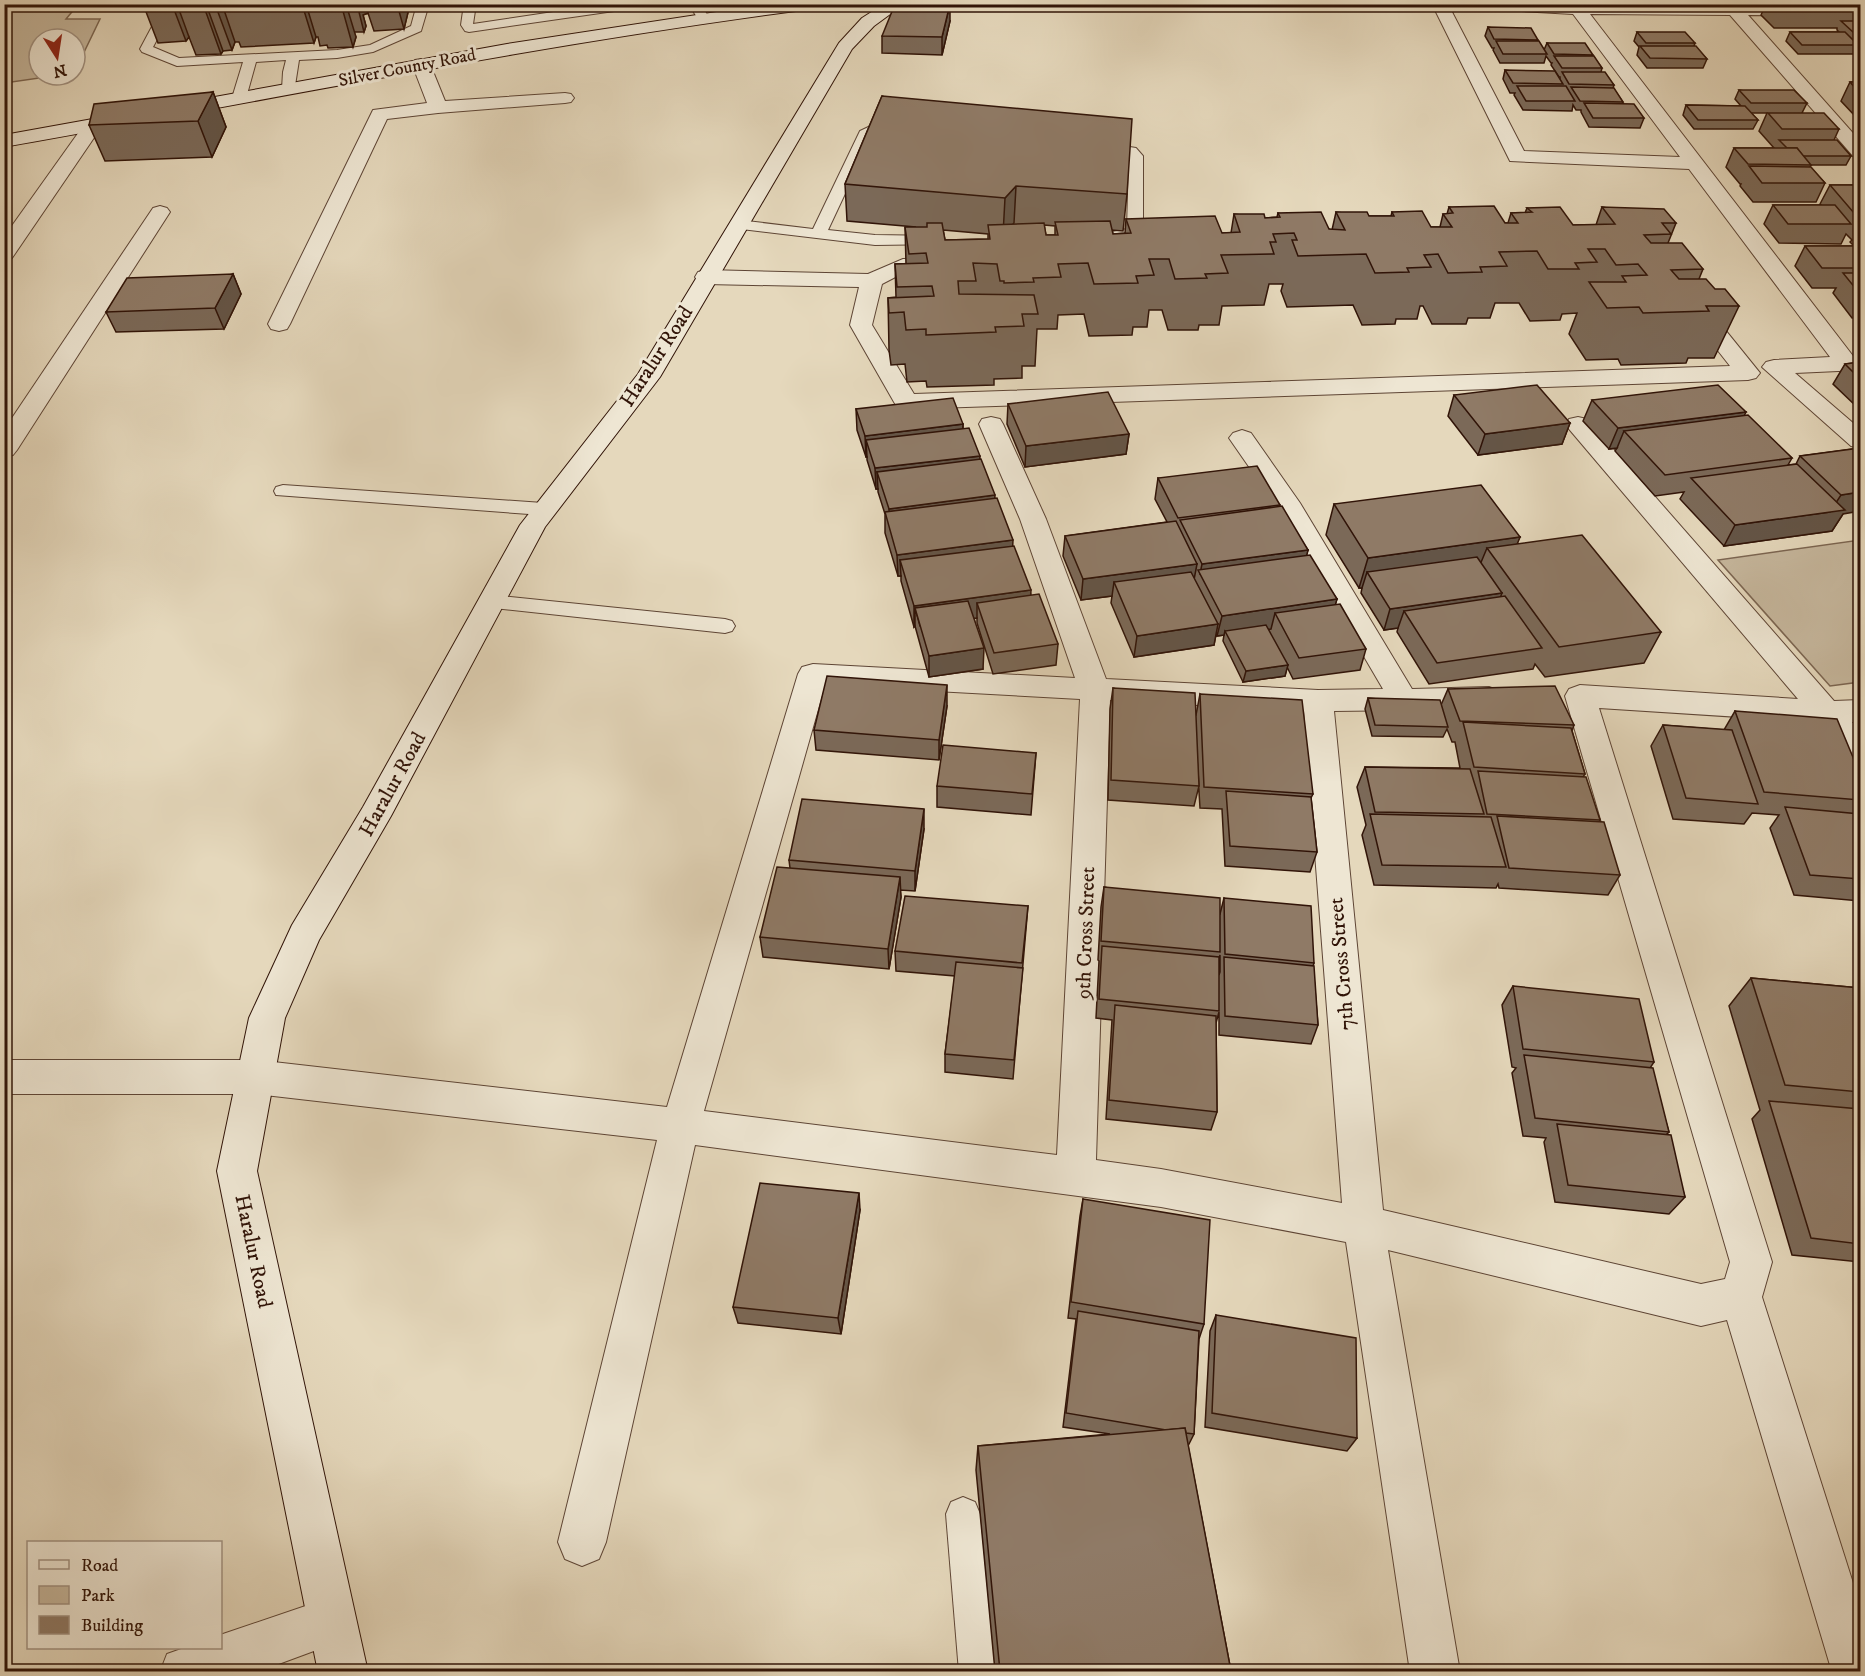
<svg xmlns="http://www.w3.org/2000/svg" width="1865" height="1676" font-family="'IM FELL DW Pica',serif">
<rect width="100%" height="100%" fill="#e5d8bc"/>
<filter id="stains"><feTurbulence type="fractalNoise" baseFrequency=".00333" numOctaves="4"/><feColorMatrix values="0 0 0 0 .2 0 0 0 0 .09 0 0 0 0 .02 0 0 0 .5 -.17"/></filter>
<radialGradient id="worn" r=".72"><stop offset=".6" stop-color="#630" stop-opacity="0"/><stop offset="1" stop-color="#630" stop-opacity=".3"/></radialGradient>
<g fill="#c6b79d" stroke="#7c6652" stroke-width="1.5">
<polygon points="76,7 66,19 100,19 75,71 75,39 39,39 39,75 60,75 5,83 5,8"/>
<polygon points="1860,540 1860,682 1830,686 1718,560"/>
</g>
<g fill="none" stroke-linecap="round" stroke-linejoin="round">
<defs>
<g id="lane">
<polygon points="164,4 176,4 153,47 179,58 337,50 370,45 411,26 417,4 429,4 421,31 373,52 337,58 299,60 294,92 289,93 282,89 283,72 286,60 256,62 246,98 239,102 232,98 243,62 177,66 142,52 140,49"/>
<polygon points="464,4 476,4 473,24 607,4 641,4 635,8 469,32 465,31 461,25"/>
<polygon points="689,4 701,4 709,18 707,21 699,21"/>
<path d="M877 123 900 124 907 128C898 136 884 129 873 134L828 230 875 235 939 236 947 241 944 244 875 245 733 228 730 225 733 222 738 220 813 229 860 131Z"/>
<polygon points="1099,142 1136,148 1143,156 1143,232 1140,235 1117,240 1109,235 1112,232 1127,229 1129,157 1094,149 1092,146"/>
<polygon points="283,485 543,503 550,505 553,509 550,513 543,515 276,495 274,491 276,487"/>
<polygon points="491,595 725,619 732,621 735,626 732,631 725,633 484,607 481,602 484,597"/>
<polygon points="963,1497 975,1502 980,1514 995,1672 959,1672 946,1514 951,1502"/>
</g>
<g id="street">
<polygon points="1443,4 1468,4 1452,12 1524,151 1680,157 1573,14 1485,9 1477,4 1860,6 1860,16 1748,15 1860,141 1860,158 1853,156 1730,15 1590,14 1853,356 1860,356 1860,370 1795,373 1860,429 1860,448 1851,446 1762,367 1766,362 1774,360 1830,357 1689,169 1510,161 1435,10"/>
<polygon points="421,59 427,60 430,64 445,101 565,93 571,94 574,98 571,102 565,103 438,113 387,119 290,324 287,329 279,331 271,329 268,324 373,110 427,103 412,64 415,60"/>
<polygon points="93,120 100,122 102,126 12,258 4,259 4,237 86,122"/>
<polygon points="160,206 167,208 170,212 17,450 13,455 4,457 4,430 153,208"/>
<polygon points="940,258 948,259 951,264 948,269 907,271 882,284 872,325 914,394 1730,366 1682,305 1685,300 1693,298 1701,300 1760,373 1756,378 1748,380 906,409 897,407 894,402 850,325 859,287 706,284 698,282 695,277 698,272 706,270 868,274 903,259"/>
<path d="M991 417 1000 419 1003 424 1046 519 1106 679 1318 690 1383 689 1274 503 1229 438 1233 433 1242 430 1251 433 1300 503 1412 689 1489 687 1500 691 1504 698 1500 705 1489 709 1334 711 1383 1210 1701 1284 1725 1279 1730 1262 1565 696 1569 689 1580 685 1798 699 1569 429 1566 424 1569 419 1578 417 1587 419 1834 701 1860 700V722H1852L1860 732V763L1849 760 1817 722 1599 708 1772 1262 1762 1297 1860 1605V1672H1832L1727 1320 1701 1326 1388 1250 1460 1672H1410L1346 1242 1161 1207 695 1145 606 1542 599 1559 582 1566 565 1559 558 1542 657 1140 256 1094H4V1060H256L667 1107 798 674 802 667 813 664 1075 678 1020 519 979 424 982 419ZM825 685 1080 699 1057 1155 704 1111ZM1110 700 1304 711 1342 1203 1161 1169 1096 1160Z"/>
<polygon points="332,1597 349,1604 356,1621 349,1638 257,1672 160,1672 167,1654 184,1648 220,1648 220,1635"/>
</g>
<g id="secondary">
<path d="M769 4H819L811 9C540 44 273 99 4 147V135L507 44Z"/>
<polygon points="884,4 904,4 874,26 852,49 660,377 545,527 391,816 319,940 285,1018 257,1171 368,1672 318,1672 217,1171 249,1018 292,925 363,807 520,525 638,374 839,43 862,18"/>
</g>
</defs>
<use href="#lane" stroke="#5e4535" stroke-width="2"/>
<use href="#street" stroke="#5e4535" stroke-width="2"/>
<use href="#secondary" stroke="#311408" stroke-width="2"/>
<use href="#lane" fill="#eee6d3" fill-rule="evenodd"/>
<use href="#street" fill="#eee6d3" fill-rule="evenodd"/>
<use href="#secondary" fill="#eee6d3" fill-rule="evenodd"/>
</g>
<g fill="#7b6958" stroke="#311408" stroke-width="1.5" fill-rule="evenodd">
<polygon points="143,4 410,4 404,29 374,31 368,13 363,15 366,26 364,32 354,32 356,37 353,47 328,48 327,45 320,46 318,37 316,37 314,43 241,47 239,42 235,42 232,50 223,51 221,54 196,55 189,37 186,41 158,43"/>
<polygon points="1766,4 1860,4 1860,41 1854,41 1858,45 1854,54 1798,54 1786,41 1790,32 1839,32 1837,30 1837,28 1774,28 1761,15"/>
<polygon points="950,21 942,55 882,53 882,36"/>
<polygon points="1488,27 1538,40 1538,41 1544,50 1547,43 1593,55 1593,56 1602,68 1601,72 1614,85 1613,88 1623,102 1622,104 1644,118 1640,128 1589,127 1581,112 1581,110 1576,110 1573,105 1572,111 1523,110 1514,95 1515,93 1510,93 1503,79 1505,70 1560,79 1560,77 1559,77 1551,65 1552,63 1551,63 1546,56 1544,63 1500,63 1493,50 1494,48 1492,48 1485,36"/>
<polygon points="1637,32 1695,43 1694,46 1707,59 1703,68 1647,68 1637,55 1639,47 1634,41"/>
<polygon points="1850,82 1860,82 1860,116 1855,116 1841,101"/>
<polygon points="1739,90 1807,103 1802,113 1839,129 1834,140 1851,156 1846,165 1811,165 1810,167 1825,183 1816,202 1753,202 1740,186 1741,184 1740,184 1726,167 1734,148 1774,148 1759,131 1767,113 1751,113 1758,120 1753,129 1694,129 1683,115 1686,105 1741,106 1735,99"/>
<polygon points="213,92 226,127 212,157 105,161 89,125"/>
<path d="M882 96 1127 194 1123 231 1112 230 1113 234 1125 233 1126 219 1222 233H1231L1234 214 1265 218 1277 217 1278 213 1329 229 1332 230 1336 212 1369 216H1391L1392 212 1431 227H1440L1443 214H1447L1449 207 1505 223H1508L1511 213H1525L1527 208 1573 225H1596L1602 207 1676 223 1668 243 1703 269 1699 279 1739 306 1714 358H1688L1686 363 1621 365 1618 359 1586 360 1569 334 1577 313 1562 314 1560 320 1530 321 1519 303H1495L1490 318H1468L1466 324H1432L1423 306H1420L1417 319H1396L1395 324 1362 325 1353 305 1287 307 1281 291 1283 284H1269L1264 305 1222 306 1219 325H1199L1198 330H1168L1162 310H1149L1147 327H1133L1132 335 1089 336 1084 314 1058 315 1057 329H1037L1035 366H1022V378L994 379V385L927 387 926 381 907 382 905 364 891 365 889 350 888 298 896 297 895 264H906L905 227H916L847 221 845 184ZM1044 225 1055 226V235H1046ZM943 230 988 234V239L945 240Z"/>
<polygon points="1830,185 1860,185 1860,318 1852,318 1833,293 1836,288 1812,288 1795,266 1805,246 1854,246 1850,242 1852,240 1846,234 1841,244 1779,243 1764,224 1773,205 1821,205 1820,204"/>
<polygon points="233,274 241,294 224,329 116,332 106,312"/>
<polygon points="1860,362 1860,407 1857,407 1833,384 1845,364"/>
<polygon points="1454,395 1570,423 1562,444 1478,455 1448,416"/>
<polygon points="1592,400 1744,416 1792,458 1788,465 1796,464 1800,456 1860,448 1843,514 1832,531 1724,546 1680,499 1684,492 1655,496 1615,451 1617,448 1609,449 1583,421"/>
<polygon points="1008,404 1129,434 1126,454 1025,467 1007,424"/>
<polygon points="856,409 963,424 963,428 980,459 1031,595 1058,644 1056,665 993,674 977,623 977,618 974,618 983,669 929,677 915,626 914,627 901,581 901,576 898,576 885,533 885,514 878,492 878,489 876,489 867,460 867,457 866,457 857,430"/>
<polygon points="1158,478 1280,505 1279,507 1308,550 1306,556 1337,599 1335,605 1366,649 1360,670 1293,679 1287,667 1285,676 1243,682 1223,641 1224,635 1217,636 1216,634 1214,645 1134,657 1111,603 1112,596 1081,600 1063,556 1065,536 1167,522 1155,499"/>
<polygon points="1334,504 1520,537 1517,543 1661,632 1644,663 1545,677 1535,664 1533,669 1429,684 1397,632 1398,628 1384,630 1361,593 1362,588 1359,588 1326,535"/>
<polygon points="1113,688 1196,715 1200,694 1313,794 1311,798 1317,852 1310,872 1225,866 1222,809 1200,808 1197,758 1199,786 1194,806 1108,800 1110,709"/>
<polygon points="1448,689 1574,725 1572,731 1585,774 1583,777 1600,820 1599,822 1620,875 1608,895 1499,888 1498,884 1496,888 1374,885 1362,835 1366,825 1357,787 1365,767 1460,768 1455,742 1452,742 1447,729 1443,737 1372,736 1365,709 1368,698 1441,705"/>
<polygon points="947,706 939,760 816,750 814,730"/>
<polygon points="1735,711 1860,774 1860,901 1794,895 1770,828 1779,815 1752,813 1744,824 1673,819 1651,746 1663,725 1724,730"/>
<polygon points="1036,753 1031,815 937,807 937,786"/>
<polygon points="924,829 915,891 900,890 901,897 889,969 763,957 760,937 790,868 789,860"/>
<path d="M1104 887 1220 914 1224 898 1314 963 1313 966 1318 1025 1311 1044 1219 1035V1012L1216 1023 1217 1112 1211 1130 1106 1119 1112 1020 1096 1018 1099 961 1098 960 1101 907ZM1220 955V972L1219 975V958Z"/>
<polygon points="1028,906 1013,1079 945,1072 945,1054 955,976 896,971 895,951"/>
<polygon points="1751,978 1860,988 1860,1262 1792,1255 1752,1119 1760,1110 1729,1006"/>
<polygon points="1513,986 1654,1062 1650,1068 1669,1132 1666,1135 1685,1197 1669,1214 1555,1202 1544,1142 1546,1138 1523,1136 1512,1073 1516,1068 1512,1067 1502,1005"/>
<polygon points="1083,1199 1204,1324 1199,1339 1194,1434 1188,1446 1231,1671 995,1671 976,1470 978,1446 1110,1434 1063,1427 1076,1319 1068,1318 1080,1216"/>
<polygon points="860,1210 841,1334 738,1323 733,1307"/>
<polygon points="1216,1315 1357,1438 1347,1451 1205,1427 1210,1331"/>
</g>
<g fill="#645547" stroke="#311408" stroke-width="1.5">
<polygon points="172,4 177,4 189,37 186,41"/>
<polygon points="203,4 206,4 223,51 221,54"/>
<polygon points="215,4 222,4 235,42 232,50"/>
<polygon points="302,4 306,4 316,37 314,43"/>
<polygon points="341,4 346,4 356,37 353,47"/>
<polygon points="357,4 365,4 368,13 363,15 366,26 364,32"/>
<polygon points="397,4 410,4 404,29"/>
<polygon points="950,4 950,21 942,55 942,37"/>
<polygon points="213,92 226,127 212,157 198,121"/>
<polygon points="1016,186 1014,223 1003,235 1005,198"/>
<polygon points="233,274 241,294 224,329 215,308"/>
<polygon points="1746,412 1736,433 1624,431 1617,448 1609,449 1618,428"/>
<polygon points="1570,423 1562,444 1478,455 1485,434"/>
<polygon points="963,424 962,445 866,440 867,457 866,457 865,436"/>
<polygon points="1129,434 1126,454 1025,467 1026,446"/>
<polygon points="980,456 979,476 877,472 878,489 876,489 875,468"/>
<polygon points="1860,492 1860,511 1843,514 1832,531 1724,546 1735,525 1830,512 1841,495"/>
<polygon points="995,495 994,516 890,529 889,509"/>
<polygon points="1520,537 1508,567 1487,548 1477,572 1367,572 1362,588 1359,588 1368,558"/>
<polygon points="1013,540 1012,561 900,560 901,576 898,576 897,555"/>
<polygon points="1308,550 1303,571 1200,574 1202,564"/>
<polygon points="1197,564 1193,585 1114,582 1112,596 1081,600 1083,579"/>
<polygon points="1031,590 1030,611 977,603 977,618 920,626 915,608 915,626 914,627 914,606"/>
<polygon points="1502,593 1494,614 1404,611 1398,628 1384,630 1390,609"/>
<polygon points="1337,599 1331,620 1275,613 1271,629 1228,635 1225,631 1224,635 1217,636 1222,616"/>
<polygon points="1218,624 1214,645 1134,657 1137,636"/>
<polygon points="984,648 983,669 929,677 929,656"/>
<polygon points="1288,665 1285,676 1243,682 1246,671"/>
<polygon points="947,685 947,706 939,760 939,740"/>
<polygon points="924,809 924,829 915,891 915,871"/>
<polygon points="900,877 901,897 889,969 888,949"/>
<polygon points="859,1193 860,1210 841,1334 838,1318"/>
</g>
<g fill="#8f7a66" stroke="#311408" stroke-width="1.5">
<polygon points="895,4 950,4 942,37 882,36"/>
<polygon points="1775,4 1860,4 1860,11 1781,11"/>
<polygon points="1841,21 1860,21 1860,32 1853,32"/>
<polygon points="1488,27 1531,28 1538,40 1494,39"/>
<polygon points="1637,32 1685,32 1695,43 1646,43"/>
<polygon points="1790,32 1845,32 1858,45 1802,45"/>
<polygon points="1496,41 1539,41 1547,54 1503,54"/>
<polygon points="1547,43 1585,43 1593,55 1554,54"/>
<polygon points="1640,46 1696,46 1707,59 1650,58"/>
<polygon points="1554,56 1594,56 1602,68 1562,68"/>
<polygon points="1505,70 1555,71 1563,84 1513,83"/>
<polygon points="1562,72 1605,72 1614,85 1569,84"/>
<polygon points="1850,82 1860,82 1860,94"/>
<polygon points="1517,86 1566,86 1575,101 1526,101"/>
<polygon points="1571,87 1614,88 1623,102 1580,101"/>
<polygon points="1739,90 1794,90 1807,103 1751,103"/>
<polygon points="213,92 198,121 89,125 94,104"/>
<polygon points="882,96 1132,119 1127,194 1016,186 1005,198 845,184"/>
<polygon points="1584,103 1634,104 1644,118 1593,118"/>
<polygon points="1686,105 1745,106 1758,120 1698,120"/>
<polygon points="1768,113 1824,113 1839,129 1782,129"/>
<polygon points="1779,140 1837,140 1851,156 1803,156 1797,148 1787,148"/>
<polygon points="1734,148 1797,148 1811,165 1748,164"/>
<polygon points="1749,166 1811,167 1825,183 1762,183"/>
<polygon points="1830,185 1860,185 1860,220"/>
<polygon points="1773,205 1835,205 1851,224 1788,224"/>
<polygon points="1494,206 1505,223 1518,223 1511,213 1532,212 1527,208 1560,207 1573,225 1615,224 1602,207 1664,209 1676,223 1662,223 1671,234 1644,235 1651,243 1682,243 1703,269 1671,270 1679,279 1706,279 1715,289 1725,289 1739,306 1706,306 1709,311 1643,313 1639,307 1607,308 1589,282 1626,282 1622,276 1647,275 1638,264 1616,265 1605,249 1588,249 1597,262 1575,263 1579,269 1548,269 1537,251 1499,252 1507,266 1480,267 1482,272 1448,273 1438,254 1424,255 1431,267 1407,268 1409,272 1375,273 1366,254 1298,256 1292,240 1297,240 1294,233 1273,234 1276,242 1270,242 1274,254 1221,255 1228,273 1205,274 1207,278 1175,279 1169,259 1149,259 1154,275 1136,276 1138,283 1094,284 1088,263 1058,264 1061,277 1033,278 1034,282 1004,283 1004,281 1000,281 997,264 973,263 976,281 958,281 959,294 1034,295 1038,314 1022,314 1024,326 995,327 996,332 926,335 926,329 906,330 904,312 889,313 888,298 934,296 932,286 897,287 895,264 928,263 926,253 909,254 905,227 927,227 927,223 942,223 945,240 990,239 988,225 1044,223 1046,235 1058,235 1055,222 1110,221 1113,234 1131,233 1126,219 1215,216 1222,233 1240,232 1234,214 1264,214 1265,218 1280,217 1278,213 1321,212 1329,229 1345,230 1336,212 1367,212 1369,216 1394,216 1392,212 1422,211 1431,227 1452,227 1443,214 1453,213 1449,207"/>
<polygon points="1805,246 1860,246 1860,268 1822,268"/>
<polygon points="1843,273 1860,273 1860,294"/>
<polygon points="233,274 215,308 106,312 127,278"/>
<polygon points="1860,362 1860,379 1845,364"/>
<polygon points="1537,385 1570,423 1485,434 1454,395"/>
<polygon points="1718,385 1746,412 1618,428 1592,400"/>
<polygon points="1108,392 1129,434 1026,446 1008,404"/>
<polygon points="953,398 963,424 865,436 856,409"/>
<polygon points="1748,415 1792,458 1665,475 1624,431"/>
<polygon points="969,428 980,456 875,468 866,440"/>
<polygon points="1860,448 1860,492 1841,495 1800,456"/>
<polygon points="981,459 995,495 889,509 877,472"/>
<polygon points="1797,464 1845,510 1735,525 1691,478"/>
<polygon points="1257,466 1280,505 1178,518 1158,478"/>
<polygon points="1481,485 1520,537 1368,558 1334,504"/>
<polygon points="997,498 1013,540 897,555 885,512"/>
<polygon points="1282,506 1308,550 1202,564 1180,520"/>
<polygon points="1176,521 1197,564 1083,579 1065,536"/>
<polygon points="1582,535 1661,632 1559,647 1487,548"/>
<polygon points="1014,546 1031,590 914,606 900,560"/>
<polygon points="1310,555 1337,599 1222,616 1198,570"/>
<polygon points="1477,557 1502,593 1390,609 1367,572"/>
<polygon points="1191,572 1218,624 1137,636 1114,582"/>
<polygon points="1039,594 1058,644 994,653 977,603"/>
<polygon points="1505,596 1542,648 1437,663 1404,611"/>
<polygon points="968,601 984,648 929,656 915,608"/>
<polygon points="1340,604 1366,649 1299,658 1275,613"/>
<polygon points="1266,625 1288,665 1246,671 1225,631"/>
<polygon points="827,676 947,685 939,740 814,730"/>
<polygon points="1555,686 1574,725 1460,721 1448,689"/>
<polygon points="1113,688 1195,693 1199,786 1111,780"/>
<polygon points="1200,694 1302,700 1313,794 1204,787"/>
<polygon points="1368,698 1440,700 1448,727 1375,725"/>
<polygon points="1735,711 1837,719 1860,774 1860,800 1764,792"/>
<polygon points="1463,722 1571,728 1585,774 1474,767"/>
<polygon points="1663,725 1732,730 1758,804 1686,798"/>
<polygon points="943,745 1036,753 1032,794 937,786"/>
<polygon points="1365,767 1470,769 1484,814 1375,812"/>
<polygon points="1478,771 1586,777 1600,820 1487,814"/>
<polygon points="1226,791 1311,797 1317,852 1230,846"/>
<polygon points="802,799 924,809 915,871 789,860"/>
<polygon points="1785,807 1860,814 1860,879 1810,875"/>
<polygon points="1370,814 1491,817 1506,867 1382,865"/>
<polygon points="1497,816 1604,822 1620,875 1509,868"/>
<polygon points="777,867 900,877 888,949 760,937"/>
<polygon points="1104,887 1220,898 1220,952 1101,941"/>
<polygon points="905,896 1028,906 1022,963 895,951"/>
<polygon points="1224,898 1311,906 1314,963 1225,954"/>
<polygon points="1102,946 1219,957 1219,1011 1099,999"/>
<polygon points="1224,957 1314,966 1318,1025 1225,1016"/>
<polygon points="956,962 1023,968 1014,1060 945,1054"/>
<polygon points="1751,978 1860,988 1860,1092 1785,1085"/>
<polygon points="1513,986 1639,999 1654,1062 1523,1049"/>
<polygon points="1115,1005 1216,1016 1217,1112 1109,1100"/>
<polygon points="1524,1055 1653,1068 1669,1132 1535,1118"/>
<polygon points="1769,1101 1860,1109 1860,1244 1811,1238"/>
<polygon points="1557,1124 1671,1135 1685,1197 1568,1185"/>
<polygon points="760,1183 859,1193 838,1318 733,1307"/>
<polygon points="1083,1199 1210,1220 1204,1324 1071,1302"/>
<polygon points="1078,1311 1199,1331 1194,1434 1186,1433 1185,1428 1166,1430 1066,1413"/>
<polygon points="1216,1315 1356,1338 1357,1438 1212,1413"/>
<polygon points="1185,1428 1231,1671 1000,1671 978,1446"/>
<polygon points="1381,1665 1382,1671 1314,1671"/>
</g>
<g text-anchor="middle" stroke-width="6" stroke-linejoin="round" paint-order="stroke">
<g font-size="18" fill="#311408" stroke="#eee6d3">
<text transform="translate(407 67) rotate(-11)" y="6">Silver County Road</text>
</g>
<g font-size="21" fill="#311408" stroke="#eee6d3">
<text transform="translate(656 356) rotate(-57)" y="7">Haralur Road</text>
<text transform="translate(392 784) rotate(-61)" y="7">Haralur Road</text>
<text transform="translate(1085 933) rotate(-88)" y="7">9th Cross Street</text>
<text transform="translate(1341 964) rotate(-95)" y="7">7th Cross Street</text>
<text transform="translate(254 1251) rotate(78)" y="7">Haralur Road</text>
</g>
</g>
<rect width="1865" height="1676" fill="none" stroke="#e5d8bc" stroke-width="24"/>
<rect x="6" y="6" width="1853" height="1664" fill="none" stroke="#311408" stroke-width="3"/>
<rect x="12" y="12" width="1841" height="1652" fill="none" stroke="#311408" stroke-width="1.5"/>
<rect x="27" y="1541" width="195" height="108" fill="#eee6d3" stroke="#a29282" stroke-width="1.5"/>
<rect x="39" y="1560" width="30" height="9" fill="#eee6d3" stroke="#a29282" stroke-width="1.5"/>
<text x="81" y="1571" font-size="18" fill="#311408">Road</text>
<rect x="39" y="1586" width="30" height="18" fill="#c6b79d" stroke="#a29282" stroke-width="1.5"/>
<text x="81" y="1601" font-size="18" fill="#311408">Park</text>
<rect x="39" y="1616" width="30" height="18" fill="#8f7a66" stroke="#a29282" stroke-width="1.5"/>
<text x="81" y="1631" font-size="18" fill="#311408">Building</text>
<g transform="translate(57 57) rotate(168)"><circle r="28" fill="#eee6d3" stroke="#a29282" stroke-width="1.5"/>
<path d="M0-4.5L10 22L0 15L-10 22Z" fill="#8f2418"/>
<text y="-9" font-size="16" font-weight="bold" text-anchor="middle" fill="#311408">N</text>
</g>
<rect width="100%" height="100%" filter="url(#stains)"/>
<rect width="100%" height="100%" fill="url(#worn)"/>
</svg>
